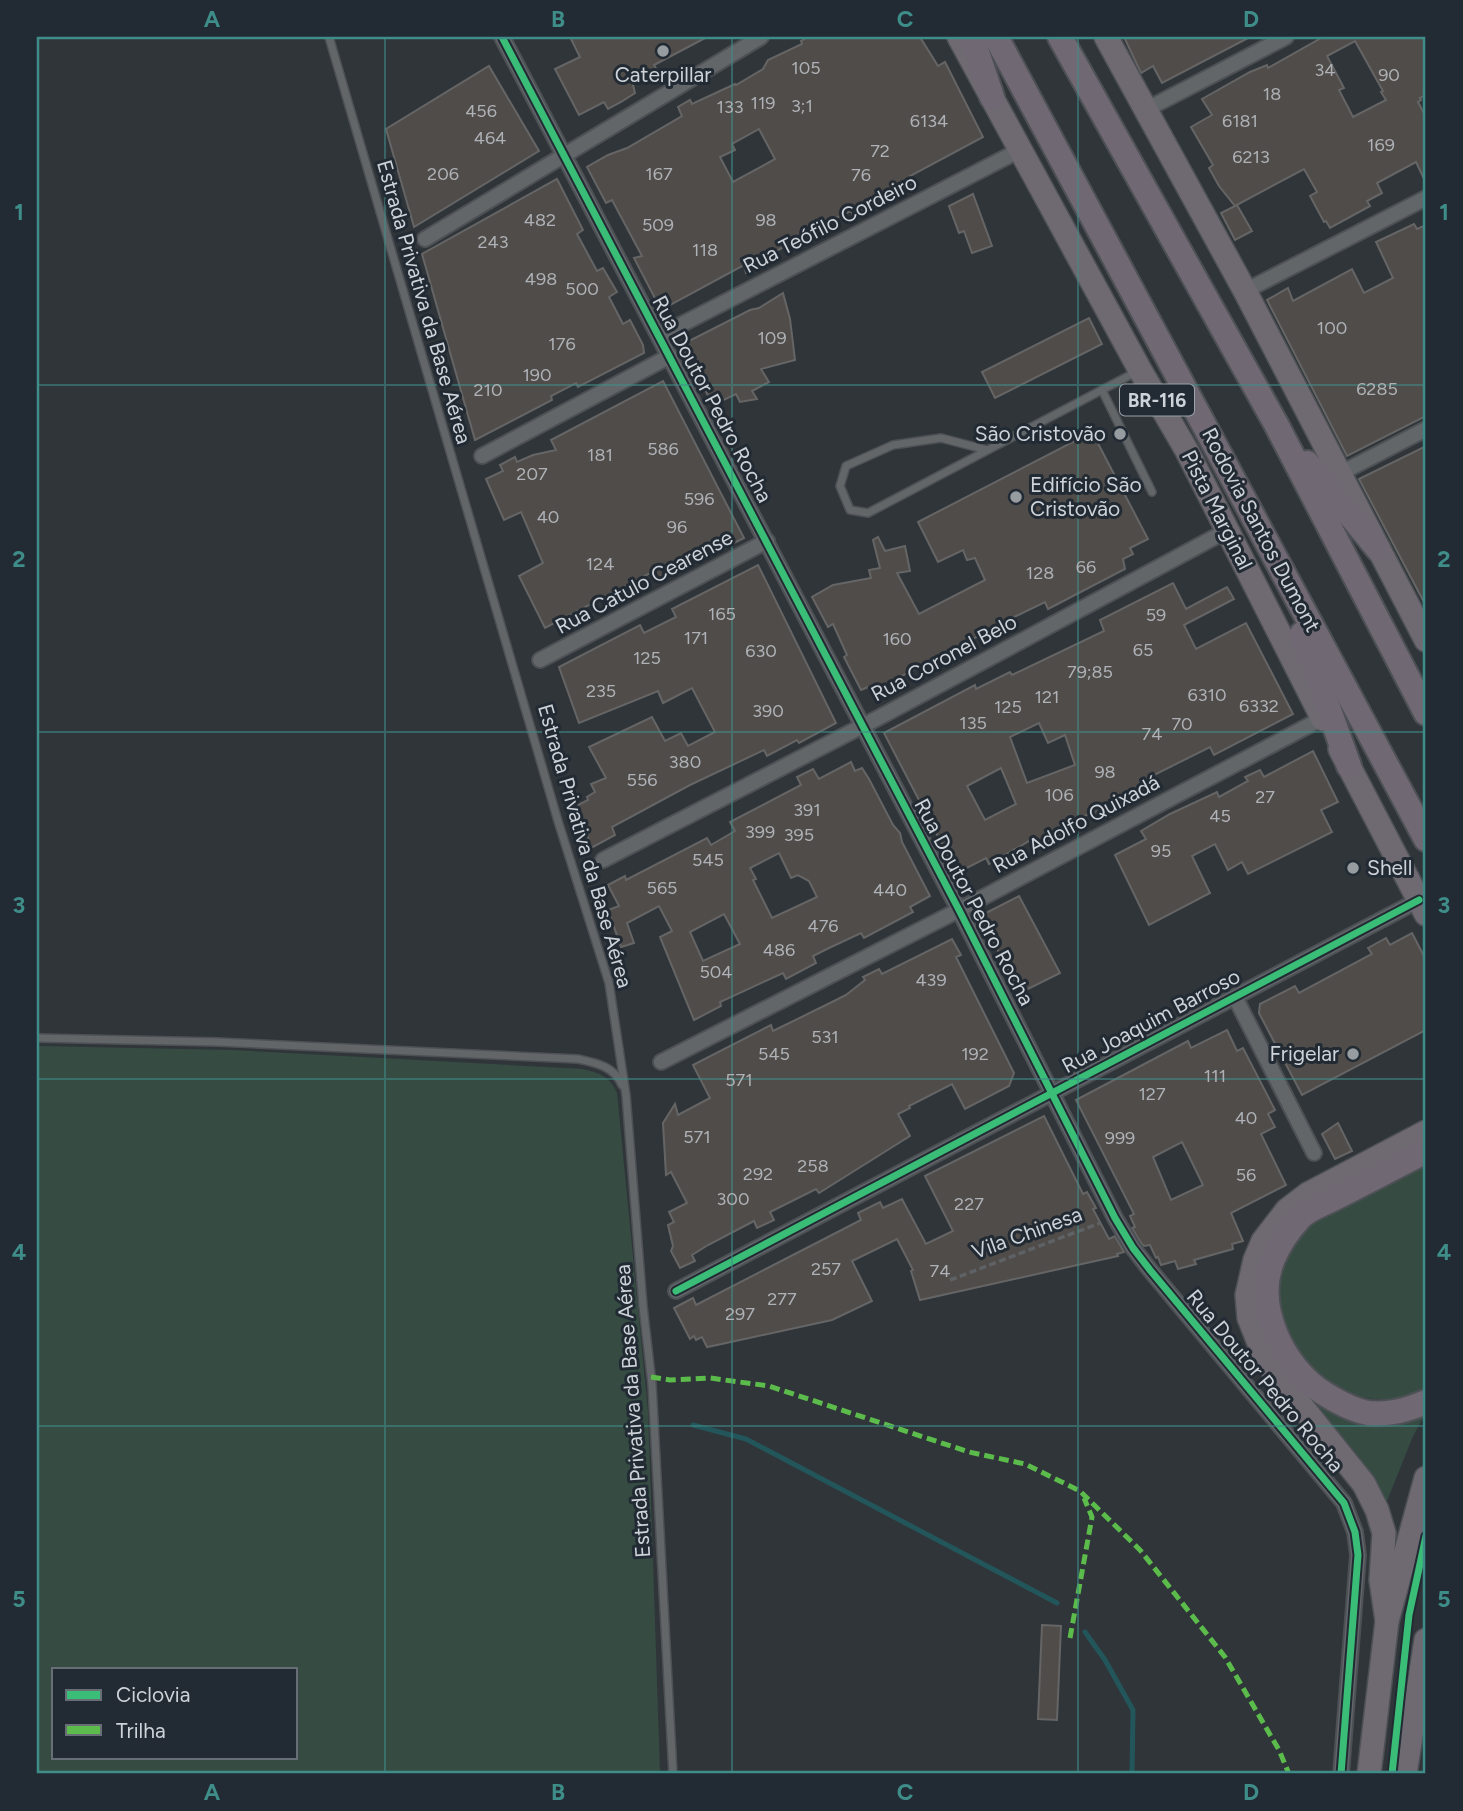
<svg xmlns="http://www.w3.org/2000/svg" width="1463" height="1811" font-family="Figtree,sans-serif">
<rect width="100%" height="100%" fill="#30353a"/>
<g fill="#364c43" fill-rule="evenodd">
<path d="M37 1046 232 1050 582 1069C599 1073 610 1076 617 1093L648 1411 660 1774H37ZM54 1669H296V1757H54Z"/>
<path d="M1426 1158V1389C1384 1410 1336 1398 1305 1363 1299 1357 1295 1348 1291 1340 1287 1335 1282 1328 1280 1322 1268 1289 1287 1247 1309 1223 1317 1215 1331 1210 1341 1204 1370 1189 1398 1173 1426 1158Z"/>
<polygon points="1288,1373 1311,1396 1426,1413 1413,1436 1387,1501 1359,1457"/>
</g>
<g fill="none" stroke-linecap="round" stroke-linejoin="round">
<g stroke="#22565a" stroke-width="5">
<polyline points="693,1425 746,1439 1057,1603"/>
<polyline points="1085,1632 1105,1660 1133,1710 1132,1774"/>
</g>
</g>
<g fill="#504c4a" stroke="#656565" stroke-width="2" fill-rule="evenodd">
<polygon points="570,37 707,37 654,65 658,72 633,85 635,93 621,102 608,109 604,102 579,115 555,69 580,57"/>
<path d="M808 37H920L938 66 945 62 983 137 910 176 916 185 853 216 851 211 818 226 820 229 774 252 776 257 746 273 744 265 661 310 634 258 642 256 612 200 606 203 587 167 608 155 627 148 682 116 678 107 690 100 692 104 735 84 736 85 763 69 768 60 802 44 801 41ZM759 129 775 159 733 182 720 157 735 150 732 144Z"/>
<polygon points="1124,37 1250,37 1162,83 1153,66 1141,73"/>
<path d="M1323 37H1426V95L1420 98 1421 100 1418 102 1426 117V183L1416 162 1377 183 1382 193 1367 201 1370 206 1330 228 1326 221 1324 222 1310 196 1317 192 1304 169 1235 206 1219 186 1209 168 1213 165 1191 127 1212 115 1202 99 1250 72 1267 65 1268 68ZM1355 41 1383 91 1381 92 1386 100 1353 117 1339 90 1344 88 1327 56Z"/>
<polygon points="489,66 539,151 414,227 386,129"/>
<polygon points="557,179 583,230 577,234 597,271 603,268 617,292 609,297 623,324 630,320 643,345 644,353 578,387 576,383 551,396 552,400 475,440 422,254"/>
<polygon points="973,194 992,246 972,253 964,231 959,233 949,206"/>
<polygon points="1237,205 1252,231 1235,240 1221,213"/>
<polygon points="1414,224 1417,229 1426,225 1426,416 1347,456 1267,300 1288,288 1293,301 1352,269 1364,293 1393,278 1376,242"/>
<polygon points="783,293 790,319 795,360 761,369 769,382 752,391 757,399 740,402 736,394 713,405 683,348 688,345 687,342 750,310 759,308"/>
<polygon points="1089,318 1102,344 995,398 982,372"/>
<polygon points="663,381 744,538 704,558 700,550 668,566 671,571 656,579 652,572 545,628 519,576 543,563 521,512 504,520 486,479 503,471 500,465 515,457 517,462 533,455 556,450 551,440"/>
<polygon points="1092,432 1148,539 1130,548 1133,554 1123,559 1125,569 1048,609 1045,602 1012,618 1017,626 994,638 990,630 871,692 868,687 861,690 844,657 847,655 833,624 828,627 812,597 833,585 871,578 869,570 880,568 873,540 878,537 885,551 905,546 910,571 897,573 919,614 985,580 975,558 967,560 963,550 938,562 918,522"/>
<polygon points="1426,446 1426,606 1359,479"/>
<polygon points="758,565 836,723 799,743 797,740 767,756 764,750 690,785 612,827 615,835 591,848 578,805 588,800 587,797 595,792 591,784 606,778 589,747 652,717 665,741 681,733 688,746 715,732 692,688 663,703 658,691 579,723 559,667 640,625 644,633 676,617 672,609"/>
<path d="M1173 583 1186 609 1227 587 1234 599 1184 625 1196 649 1246 623 1293 714 1214 755 1210 747 1142 781 1146 792 1096 817 1094 812 1062 825 1065 833 1035 849 1031 840 989 864 986 858 957 873 884 733 975 685 976 689 1010 672 1012 675 1104 631 1100 620ZM1039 723 1048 743 1065 735 1075 765 1027 783 1010 737ZM1001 768 1016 804 985 820 967 786Z"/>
<polygon points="1313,751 1338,802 1321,810 1332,832 1248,874 1242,862 1228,870 1215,844 1192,856 1210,893 1149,925 1115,855 1146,839 1141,831 1170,814 1217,792 1219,797 1248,781 1245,777 1260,770 1264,777"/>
<path d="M851 762 855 771 862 768 869 779 893 825 900 833 902 842 930 896 910 907 913 912 864 938 861 933 829 948 813 956 816 963 786 979 783 973 720 1002 721 1006 694 1020 660 937 672 931 659 906 627 923 634 943 621 947 608 910 619 906 608 885 625 876 626 880 707 838 711 845 735 831 730 822 801 785 797 777 813 769 819 779ZM779 853 791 878 798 875 809 881 817 897 772 918 753 880 756 879 750 868ZM724 914 740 944 703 961 690 932Z"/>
<polygon points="1019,896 1060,973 1020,993 980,916"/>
<polygon points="1412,933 1426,960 1426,1030 1302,1095 1259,1013 1260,1004 1295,986 1299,993 1372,954 1368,948 1386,938 1390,945"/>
<polygon points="952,939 961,955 956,957 1014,1073 1009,1086 965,1109 952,1084 909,1106 910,1108 898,1114 910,1136 819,1193 816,1189 770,1212 774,1220 757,1228 754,1221 708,1245 692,1255 695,1261 680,1268 671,1251 673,1246 668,1225 674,1222 669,1212 687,1203 671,1172 666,1175 663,1123 675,1104 678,1115 710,1098 693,1065 771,1025 773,1031 832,1002 846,995 865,980 863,977 879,969 882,974"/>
<path d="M1227 1030 1237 1051 1243 1048 1275 1110 1268 1114 1275 1127 1261 1134 1286 1185 1231 1213 1243 1241 1232 1244 1233 1249 1194 1260 1196 1264 1178 1269 1175 1261 1161 1265 1158 1257 1156 1258 1150 1245 1144 1246 1141 1243 1132 1228 1135 1227 1130 1216 1134 1214 1076 1100 1188 1041 1191 1048ZM1182 1142 1203 1185 1171 1200 1153 1157Z"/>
<polygon points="1044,1116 1083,1194 1087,1192 1096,1208 1093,1209 1109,1239 1115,1236 1124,1252 1117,1254 1118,1256 920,1300 911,1271 913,1270 897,1239 852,1261 872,1301 832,1320 717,1345 707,1347 702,1337 696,1340 694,1336 690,1339 674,1308 693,1298 696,1305 791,1256 861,1220 858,1213 880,1202 883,1208 902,1199 926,1244 953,1231 925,1176"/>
<polygon points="1338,1123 1352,1151 1335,1159 1322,1134"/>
<polygon points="1042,1625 1061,1626 1057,1720 1038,1719"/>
</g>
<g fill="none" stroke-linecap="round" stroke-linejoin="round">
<defs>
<g id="service">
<polyline points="329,37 558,821 609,983 626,1095 643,1306 652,1384 673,1774"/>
<polyline points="1102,390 1152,492"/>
<polyline points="987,450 941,438 893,445 846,466 840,486 850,510 868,513 1136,372"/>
<path d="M37 1038 218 1042 578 1059C596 1063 614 1066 622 1085"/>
</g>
<g id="minor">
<polyline points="502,37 959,910 1115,1218 1133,1248 1150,1270 1344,1503 1355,1532 1358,1555 1341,1774"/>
<polyline points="1147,109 1286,37"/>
<polyline points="425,239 761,37"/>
<polyline points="1245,291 1426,198"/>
<polyline points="659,336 1020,150"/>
<polyline points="482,456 670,356"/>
<polyline points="1339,474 1426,429"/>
<polyline points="540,660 767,541"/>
<polyline points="603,860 878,718 1228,530"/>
<polyline points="1235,997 1314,1153"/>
<polyline points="661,1062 959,910 1323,718"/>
<polyline points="676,1291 1419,900"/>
</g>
<g id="primary">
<polyline points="959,37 1140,370 1187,451 1323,719"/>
<polyline points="1106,37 1245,291 1426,640"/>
<polyline points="1340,749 1426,914"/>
<polyline points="1387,1621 1381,1580 1384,1533 1377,1510 1364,1484 1267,1363 1249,1318 1247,1295 1255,1260 1263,1241 1287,1210 1308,1194 1426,1132"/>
<polyline points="1369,1774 1387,1621 1426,1478"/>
<polyline points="1405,1774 1426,1640"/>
</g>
<g id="trunk">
<polyline points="972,37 992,97"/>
<polyline points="996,37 1426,839"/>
<polyline points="1060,37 1276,424 1426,713"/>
<polyline points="1307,463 1378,549"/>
<polyline points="1302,634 1349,766"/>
<path d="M1426 1151C1395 1167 1363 1184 1331 1200 1321 1205 1306 1210 1299 1219 1289 1230 1279 1245 1273 1259 1253 1307 1284 1369 1325 1394 1338 1402 1354 1411 1369 1413 1390 1415 1407 1410 1426 1402"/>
</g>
</defs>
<use href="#service" stroke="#4d5155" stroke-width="10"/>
<use href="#minor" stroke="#4d5155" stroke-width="18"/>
<use href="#primary" stroke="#4d5155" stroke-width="26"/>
<use href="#trunk" stroke="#4d5155" stroke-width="28"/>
<polyline stroke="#5f6265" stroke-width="3.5" stroke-dasharray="7 3.5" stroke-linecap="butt" points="950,1280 1100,1223"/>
<use href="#service" stroke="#626669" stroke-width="7"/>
<use href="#minor" stroke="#626669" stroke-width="14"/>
<use href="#primary" stroke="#6f6a72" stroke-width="23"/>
<use href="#trunk" stroke="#706872" stroke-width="24"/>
<g stroke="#5cbc4b" stroke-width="5" stroke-dasharray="10 5" stroke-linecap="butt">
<polyline points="651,1377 670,1380 710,1378 769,1386 969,1452 1025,1464 1080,1491 1140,1550 1225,1657 1279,1750 1289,1774"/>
<polyline points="1070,1638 1092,1517 1084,1498"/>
</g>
<defs>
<g id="cycleway">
<polyline points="502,37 959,910 1115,1218 1133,1248 1150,1270 1344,1503 1355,1532 1358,1555 1341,1774"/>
<polyline points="676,1291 1419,900"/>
<polyline points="1392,1774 1409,1615 1426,1536"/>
</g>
</defs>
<use href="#cycleway" stroke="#222b34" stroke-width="11"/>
<use href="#cycleway" stroke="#3abd76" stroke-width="7"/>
</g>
<path fill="none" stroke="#3f8d89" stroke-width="2" stroke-opacity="0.55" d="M385 37V1774M732 37V1774M1078 37V1774M37 385H1426M37 732H1426M37 1079H1426M37 1426H1426"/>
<g fill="#979ca1" stroke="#222b34" stroke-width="2.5">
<circle cx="663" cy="51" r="7"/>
<circle cx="1120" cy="434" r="7"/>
<circle cx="1016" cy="497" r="7"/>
<circle cx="1353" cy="868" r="7"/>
<circle cx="1353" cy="1054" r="7"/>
</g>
<g text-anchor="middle" stroke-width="6" stroke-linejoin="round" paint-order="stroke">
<g font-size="18" fill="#aeb1b5">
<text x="806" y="74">105</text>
<text x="1325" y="76">34</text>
<text x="1389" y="81">90</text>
<text x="1272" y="100">18</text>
<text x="763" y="109">119</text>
<text x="802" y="112">3;1</text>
<text x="730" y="113">133</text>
<text x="481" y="117">456</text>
<text x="929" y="127">6134</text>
<text x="1240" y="127">6181</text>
<text x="490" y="144">464</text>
<text x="1381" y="151">169</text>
<text x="880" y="157">72</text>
<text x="1251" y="163">6213</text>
<text x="443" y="180">206</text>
<text x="659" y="180">167</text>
<text x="861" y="181">76</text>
<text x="540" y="226">482</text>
<text x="766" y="226">98</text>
<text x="658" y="231">509</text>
<text x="493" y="248">243</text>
<text x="705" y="256">118</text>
<text x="541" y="285">498</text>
<text x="582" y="295">500</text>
<text x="1332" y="334">100</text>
<text x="772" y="344">109</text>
<text x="562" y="350">176</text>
<text x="537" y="381">190</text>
<text x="1377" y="395">6285</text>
<text x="488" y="396">210</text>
<text x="663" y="455">586</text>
<text x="600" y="461">181</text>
<text x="532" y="480">207</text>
<text x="699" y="505">596</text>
<text x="548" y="523">40</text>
<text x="677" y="533">96</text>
<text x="600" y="570">124</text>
<text x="1086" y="573">66</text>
<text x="1040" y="579">128</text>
<text x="722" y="620">165</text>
<text x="1156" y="621">59</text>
<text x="696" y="644">171</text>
<text x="897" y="645">160</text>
<text x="1143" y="656">65</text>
<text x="761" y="657">630</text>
<text x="647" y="664">125</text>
<text x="1090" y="678">79;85</text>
<text x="601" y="697">235</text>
<text x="1207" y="701">6310</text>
<text x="1047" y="703">121</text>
<text x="1259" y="712">6332</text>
<text x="1008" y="713">125</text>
<text x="768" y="717">390</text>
<text x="973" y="729">135</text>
<text x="1182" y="730">70</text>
<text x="1152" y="740">74</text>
<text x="685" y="768">380</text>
<text x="1105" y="778">98</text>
<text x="642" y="786">556</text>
<text x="1059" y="801">106</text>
<text x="1265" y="803">27</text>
<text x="807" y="816">391</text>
<text x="1220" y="822">45</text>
<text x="760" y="838">399</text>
<text x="799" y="841">395</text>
<text x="1161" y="857">95</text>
<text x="708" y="866">545</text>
<text x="662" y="894">565</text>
<text x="890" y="896">440</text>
<text x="823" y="932">476</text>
<text x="779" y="956">486</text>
<text x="716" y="978">504</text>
<text x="931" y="986">439</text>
<text x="825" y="1043">531</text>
<text x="774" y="1060">545</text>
<text x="975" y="1060">192</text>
<text x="1215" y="1082">111</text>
<text x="739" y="1086">571</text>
<text x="1152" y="1100">127</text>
<text x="1246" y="1124">40</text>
<text x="697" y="1143">571</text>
<text x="1120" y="1144">999</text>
<text x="813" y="1172">258</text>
<text x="758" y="1180">292</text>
<text x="1246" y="1181">56</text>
<text x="733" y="1205">300</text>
<text x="969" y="1210">227</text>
<text x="826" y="1275">257</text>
<text x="940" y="1277">74</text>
<text x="782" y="1305">277</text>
<text x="740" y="1320">297</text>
</g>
<rect fill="#222b34" stroke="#9aa1a8" stroke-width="2" x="1120" y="384.5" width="74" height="31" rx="5"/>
<g font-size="19" font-weight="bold" fill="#ced3d9">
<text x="1157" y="407">BR-116</text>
</g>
<g font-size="21" fill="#ced3d9" stroke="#222b34" text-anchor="end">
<text x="663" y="82" text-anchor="middle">Caterpillar</text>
<text x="1106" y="441">São Cristovão</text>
<text x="1030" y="492" text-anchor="start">Edifício São<tspan x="1030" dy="24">Cristovão</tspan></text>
<text x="1367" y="875" text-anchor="start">Shell</text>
<text x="1339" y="1061">Frigelar</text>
</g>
<g font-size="21" fill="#ced3d9" stroke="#222b34">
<text transform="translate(830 224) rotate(-27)" y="7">Rua Teófilo Cordeiro</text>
<text transform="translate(424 302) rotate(74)" y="7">Estrada Privativa da Base Aérea</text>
<text transform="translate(712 399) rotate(62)" y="7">Rua Doutor Pedro Rocha</text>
<text transform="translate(1217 510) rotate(63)" y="7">Pista Marginal</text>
<text transform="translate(1261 530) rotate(62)" y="7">Rodovia Santos Dumont</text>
<text transform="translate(644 582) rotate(-28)" y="7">Rua Catulo Cearense</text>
<text transform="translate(944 658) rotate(-28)" y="7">Rua Coronel Belo</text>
<text transform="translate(1076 824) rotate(-28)" y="7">Rua Adolfo Quixadá</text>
<text transform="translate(585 846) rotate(74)" y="7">Estrada Privativa da Base Aérea</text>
<text transform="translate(974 902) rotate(62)" y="7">Rua Doutor Pedro Rocha</text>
<text transform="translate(1151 1021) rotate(-28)" y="7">Rua Joaquim Barroso</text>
<text transform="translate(1027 1233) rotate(-20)" y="7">Vila Chinesa</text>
<text transform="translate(1265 1381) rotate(50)" y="7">Rua Doutor Pedro Rocha</text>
<text transform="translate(633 1411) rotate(-94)" y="7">Estrada Privativa da Base Aérea</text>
</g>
</g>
<rect width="1463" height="1811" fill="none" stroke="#222b34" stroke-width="77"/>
<rect x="52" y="1668" width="245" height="91" fill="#222b34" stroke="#676e76" stroke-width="2"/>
<rect x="66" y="1690" width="35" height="10" fill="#3abd76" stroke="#676e76" stroke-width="2"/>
<text x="116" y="1702" font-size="21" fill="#ced3d9">Ciclovia</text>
<rect x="66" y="1725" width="35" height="10" fill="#5cbc4b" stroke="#676e76" stroke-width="2"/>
<text x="116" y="1738" font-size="21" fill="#ced3d9">Trilha</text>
<rect x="38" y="38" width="1386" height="1734" fill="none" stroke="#3f8d89" stroke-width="2.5"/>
<g font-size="23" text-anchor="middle" font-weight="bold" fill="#3f8d89">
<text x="212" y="27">A</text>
<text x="558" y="27">B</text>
<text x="905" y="27">C</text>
<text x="1251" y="27">D</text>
<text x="19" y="220">1</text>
<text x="1444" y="220">1</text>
<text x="19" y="567">2</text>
<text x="1444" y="567">2</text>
<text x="19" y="913">3</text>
<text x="1444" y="913">3</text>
<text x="19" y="1260">4</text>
<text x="1444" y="1260">4</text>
<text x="19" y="1607">5</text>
<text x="1444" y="1607">5</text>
<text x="212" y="1800">A</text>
<text x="558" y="1800">B</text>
<text x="905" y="1800">C</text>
<text x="1251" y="1800">D</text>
</g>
</svg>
